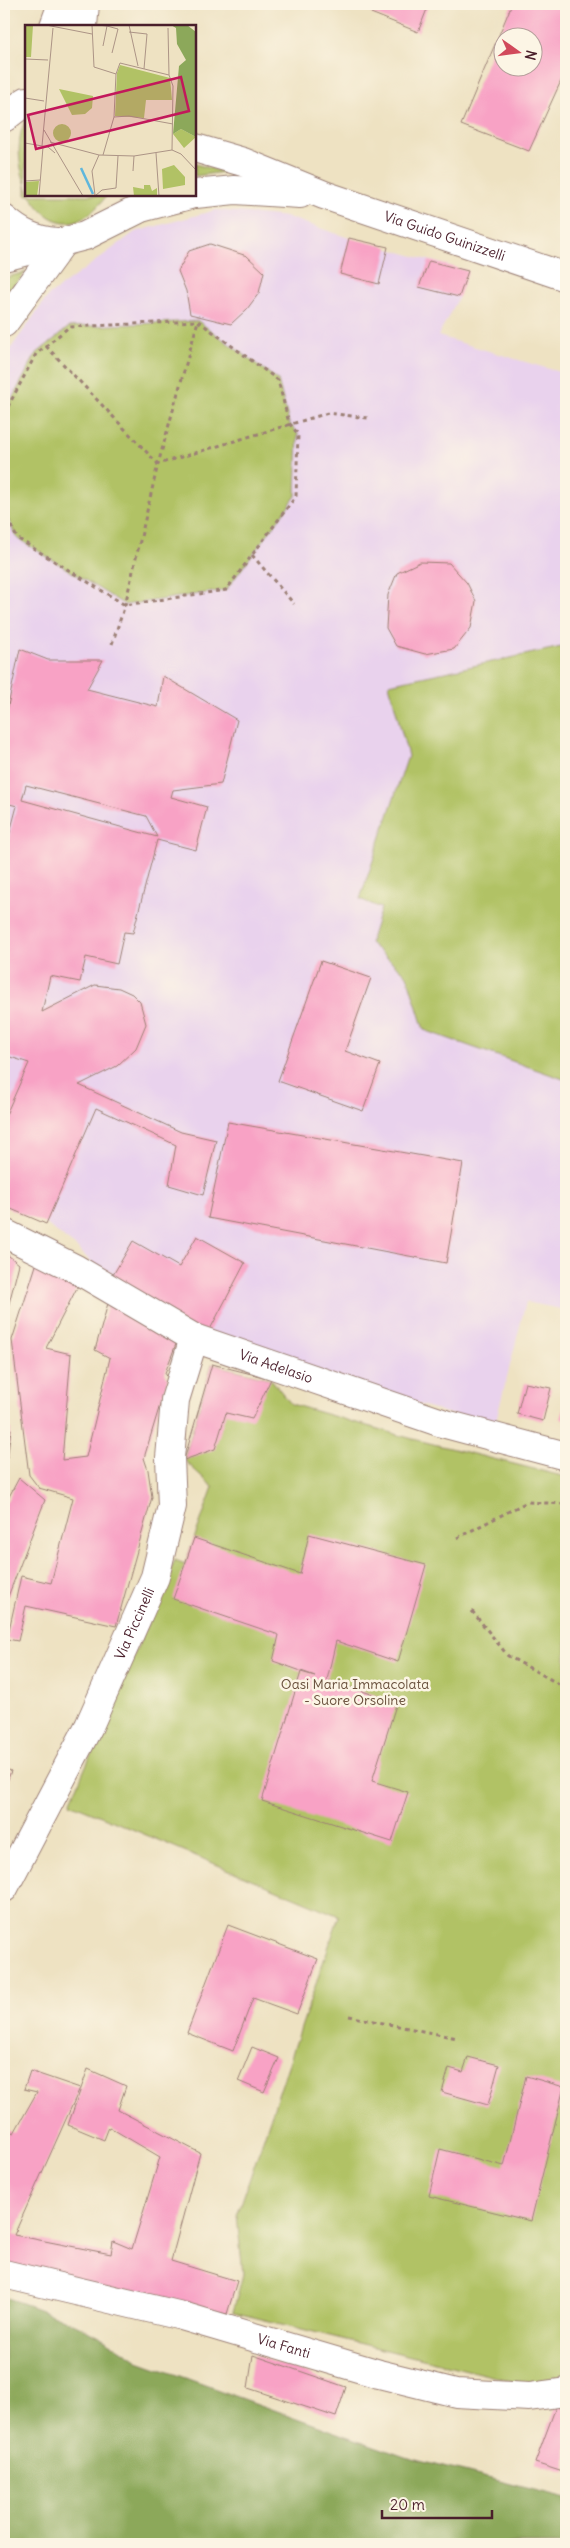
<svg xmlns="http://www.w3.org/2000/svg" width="570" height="2548" font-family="Delius,sans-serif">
<rect width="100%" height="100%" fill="#fcf5e5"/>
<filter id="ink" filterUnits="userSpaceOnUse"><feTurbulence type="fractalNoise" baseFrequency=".02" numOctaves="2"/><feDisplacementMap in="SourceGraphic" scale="10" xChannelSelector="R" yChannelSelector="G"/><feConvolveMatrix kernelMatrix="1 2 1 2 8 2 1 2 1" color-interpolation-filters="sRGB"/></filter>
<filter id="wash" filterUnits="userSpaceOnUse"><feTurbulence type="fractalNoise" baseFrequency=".0096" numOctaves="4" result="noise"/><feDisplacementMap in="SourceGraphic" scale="20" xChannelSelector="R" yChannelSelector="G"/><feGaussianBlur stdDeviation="1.12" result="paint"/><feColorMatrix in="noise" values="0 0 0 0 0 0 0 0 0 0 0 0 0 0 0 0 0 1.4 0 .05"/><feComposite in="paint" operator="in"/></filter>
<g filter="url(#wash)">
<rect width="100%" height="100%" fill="#eee2c2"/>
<polygon fill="#e9d2ed" points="216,210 287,217 349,238 468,271 459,297 438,336 566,374 566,1310 526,1302 494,1428 206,1337 110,1280 76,1247 46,1224 4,1206 4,358 48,296 135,232"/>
<g fill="#b1c265" stroke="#7e7048">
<path d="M26 118V195H107C53 270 0 171 26 118Z"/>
<polygon points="195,164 224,172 195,176"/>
<polygon points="26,272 4,298 4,299 4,278"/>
<polygon points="198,321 278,380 289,423 298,434 296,496 226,590 125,605 17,538 4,511 4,414 36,354 69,327"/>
<polygon points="566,646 566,1080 424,1030 407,975 370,943 381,908 360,899 408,756 389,684"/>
<polygon points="212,1364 271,1379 291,1404 409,1438 566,1477 566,2379 532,2386 233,2312 243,2274 237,2216 339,1916 70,1803 175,1560 185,1564 213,1487 184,1460"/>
</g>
<path fill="#8ca85a" stroke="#6b6442" d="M4 2297C54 2313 95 2330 138 2361L405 2457 566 2498V2544H4Z"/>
<g id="blocks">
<g fill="#f8a2c5" fill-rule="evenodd">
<polygon points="4,4 9,4 4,21"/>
<polygon points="375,4 429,4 418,32 371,13"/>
<path d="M512 4H566V70L529 151 461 125ZM502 38H532V68H502Z"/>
<polygon points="349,238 388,247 379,284 340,274"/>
<polygon points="210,244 247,256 264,272 259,293 247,309 231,324 190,314 186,291 178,271 189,251"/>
<polygon points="429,261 468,271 459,297 419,287"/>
<polygon points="420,562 449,563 467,583 476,601 471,628 454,649 425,654 396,646 386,628 388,595 397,573"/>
<path d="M20 649 48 660H103L87 689 158 707 163 676 237 720 221 784 173 790 171 797 207 807 196 850 157 840 133 933 124 932 117 964 86 957 80 982 50 976 42 1012 95 985 119 988 132 994 140 1002 146 1024 136 1048 117 1066 79 1085 181 1132 216 1140 203 1195 169 1185 176 1145 96 1108 46 1224 4 1206V1119L29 1063 4 1055V855L17 806 6 803 4 808V725ZM26 785 146 816 157 837 22 800Z"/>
<polygon points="321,961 371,978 345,1051 380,1064 363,1111 278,1081"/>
<polygon points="228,1122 463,1163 446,1263 208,1218"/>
<polygon points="197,1236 245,1263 206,1337 110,1280 133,1241 179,1267"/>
<polygon points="4,1252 19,1264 4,1323"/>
<polygon points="39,1256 82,1278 46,1348 71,1354 62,1460 86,1457 110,1358 95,1350 110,1296 179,1336 165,1373 168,1378 144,1458 148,1470 152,1497 116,1626 26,1606 18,1641 7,1639 21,1576 51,1583 73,1498 39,1488 29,1475 12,1340"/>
<polygon points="212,1364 271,1379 252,1419 226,1413 215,1449 184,1460"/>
<polygon points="525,1383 551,1388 543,1421 517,1414"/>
<polygon points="566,1400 566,1420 561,1419"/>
<polygon points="4,1427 11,1429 5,1477 4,1477"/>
<polygon points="19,1478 45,1500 4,1607 4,1506"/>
<polygon points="309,1534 426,1565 398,1662 336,1641 327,1680 397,1702 372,1781 408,1792 392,1842 262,1801 301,1672 315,1676 273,1661 279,1635 173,1599 194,1538 300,1574"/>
<polygon points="4,1768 11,1771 4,1790"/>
<polygon points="228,1925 318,1959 297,2014 253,1998 233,2051 187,2033"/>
<polygon points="252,2047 279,2058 264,2092 238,2081"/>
<polygon points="468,2057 499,2065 488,2105 442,2092 449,2068 463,2072"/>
<polygon points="88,2069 126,2086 118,2110 200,2153 171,2261 237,2281 227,2314 4,2269 4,2129 14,2133 37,2092 24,2089 30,2071 80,2088 14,2235 111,2254 113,2241 132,2249 160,2157 109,2127 104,2140 68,2125"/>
<polygon points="526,2076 564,2087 531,2221 429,2196 440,2149 504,2166"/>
<polygon points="253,2355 346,2387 336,2417 248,2388"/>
<polygon points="557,2404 566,2407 566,2473 535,2463"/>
</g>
</g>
</g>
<g filter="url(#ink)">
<use href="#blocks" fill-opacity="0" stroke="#9c8076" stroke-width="1"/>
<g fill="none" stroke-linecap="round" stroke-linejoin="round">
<defs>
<g id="minor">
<polyline points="54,26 62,4"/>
<polyline points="83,26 85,4"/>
<polyline points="4,118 26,101"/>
<path id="s1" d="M195 148 243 162 324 195 566 277"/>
<polyline points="195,194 235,190 300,194"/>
<path d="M4 219C20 233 34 240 56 242"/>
<polyline points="4,257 85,236 141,208 190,195"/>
<polyline points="4,323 63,242"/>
<path id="s2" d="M4 1233 76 1269 194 1338 442 1423 566 1456"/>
<path id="s3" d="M4 1888 89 1726 155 1577 172 1506 170 1458 175 1400 194 1338"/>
<path id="s4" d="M4 2274 182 2316 379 2374 456 2393 529 2397 566 2392"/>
</g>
</defs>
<use href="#minor" stroke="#9c8076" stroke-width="30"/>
<g stroke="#9c8076" stroke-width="3" stroke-dasharray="4 4" stroke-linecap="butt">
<polyline points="46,346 158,464 328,413 368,418"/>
<polyline points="4,414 36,354 69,327 198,321 278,380 289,423 298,434 296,496 226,590 125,605 17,538 4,511 4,504"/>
<polyline points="252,555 294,604"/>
<polyline points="112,644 125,605 158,464 198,321"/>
<polyline points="457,1538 527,1502 566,1504"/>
<polyline points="472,1611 508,1656 566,1688"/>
<polyline points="349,2016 457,2038"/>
</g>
<use href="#minor" stroke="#fff" stroke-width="28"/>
</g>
</g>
<g text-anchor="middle" stroke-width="5" stroke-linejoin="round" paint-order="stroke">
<g font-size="14" fill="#4a1f2b" stroke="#fcf5e5">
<text dy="5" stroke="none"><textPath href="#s1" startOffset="265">Via Guido Guinizzelli</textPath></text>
<text dy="5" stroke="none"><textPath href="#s2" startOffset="304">Via Adelasio</textPath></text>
<text dy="5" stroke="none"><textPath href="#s3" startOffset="295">Via Piccinelli</textPath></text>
<text dy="5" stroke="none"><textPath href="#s4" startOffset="289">Via Fanti</textPath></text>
</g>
<g font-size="14" fill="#69503c" stroke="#fcf5e5">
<text x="355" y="1689">Oasi Maria Immacolata<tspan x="355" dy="16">- Suore Orsoline</tspan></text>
</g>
</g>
<g transform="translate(25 25)">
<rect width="171" height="171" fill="#eee2c2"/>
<path d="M0 0H8L6 32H0ZM95 40 145 53 147 75H121L119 93 90 91 92 48ZM34 64 68 71 67 83 60 89 47 90ZM28 108a9 9 0 1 1 18 0a9 9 0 1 1-18 0ZM156 104 171 112 159 123 148 109ZM149 140 160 152V160L138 164 137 144ZM14 156 12 171H0V157ZM119 160H125L127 166 132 163V171H109L108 162 119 164Z" fill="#b1c265"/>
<path d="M146 0H162L171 7V112L156 104 148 109 154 41 161 35 152 19 151 3Z" fill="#8ca85a"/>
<path fill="none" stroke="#5fb7dc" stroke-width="2.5" d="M56 143 68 169"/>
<path fill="none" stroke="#ac9486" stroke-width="1" d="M21 0 67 9M67 0 69 42 91 49M72 0 82 1 78 21M104 0 113 41M82 1 93 4 87 28M143 3 144 50 148 61 147 125M104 7 122 9 119 44M0 34 23 35M0 73 19 76M89 92 104 91 148 99M19 105 58 171M25 117 74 130 109 131 147 125 156 129 172 146M0 118 23 122 30 128M17 121 28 3M131 128 134 171M78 130 89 92 91 49 95 38 144 50M108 146 109 131M0 156 15 155M70 170 67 146 74 130M14 171 18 122M70 171 77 165 91 163 93 131"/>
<path fill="#c2185b" fill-opacity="0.15" stroke="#c2185b" stroke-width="2.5" d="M156 52 164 86 11 124 3 90Z"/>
<rect width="171" height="171" fill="none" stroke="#4a1f2b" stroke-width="2.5"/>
</g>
<rect width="570" height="2548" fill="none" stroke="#fcf5e5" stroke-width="20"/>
<g transform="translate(518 52) rotate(104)"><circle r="24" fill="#fcf5e5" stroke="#b59f9b"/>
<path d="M0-4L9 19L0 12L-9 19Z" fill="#d1495b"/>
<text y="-8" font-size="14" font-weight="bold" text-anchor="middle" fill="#4a1f2b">N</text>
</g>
<path d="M382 2510v8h110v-8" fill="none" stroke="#4a1f2b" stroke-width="2.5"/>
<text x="390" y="2510" font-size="15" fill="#4a1f2b" stroke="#fcf5e5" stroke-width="4" paint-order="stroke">20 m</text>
</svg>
